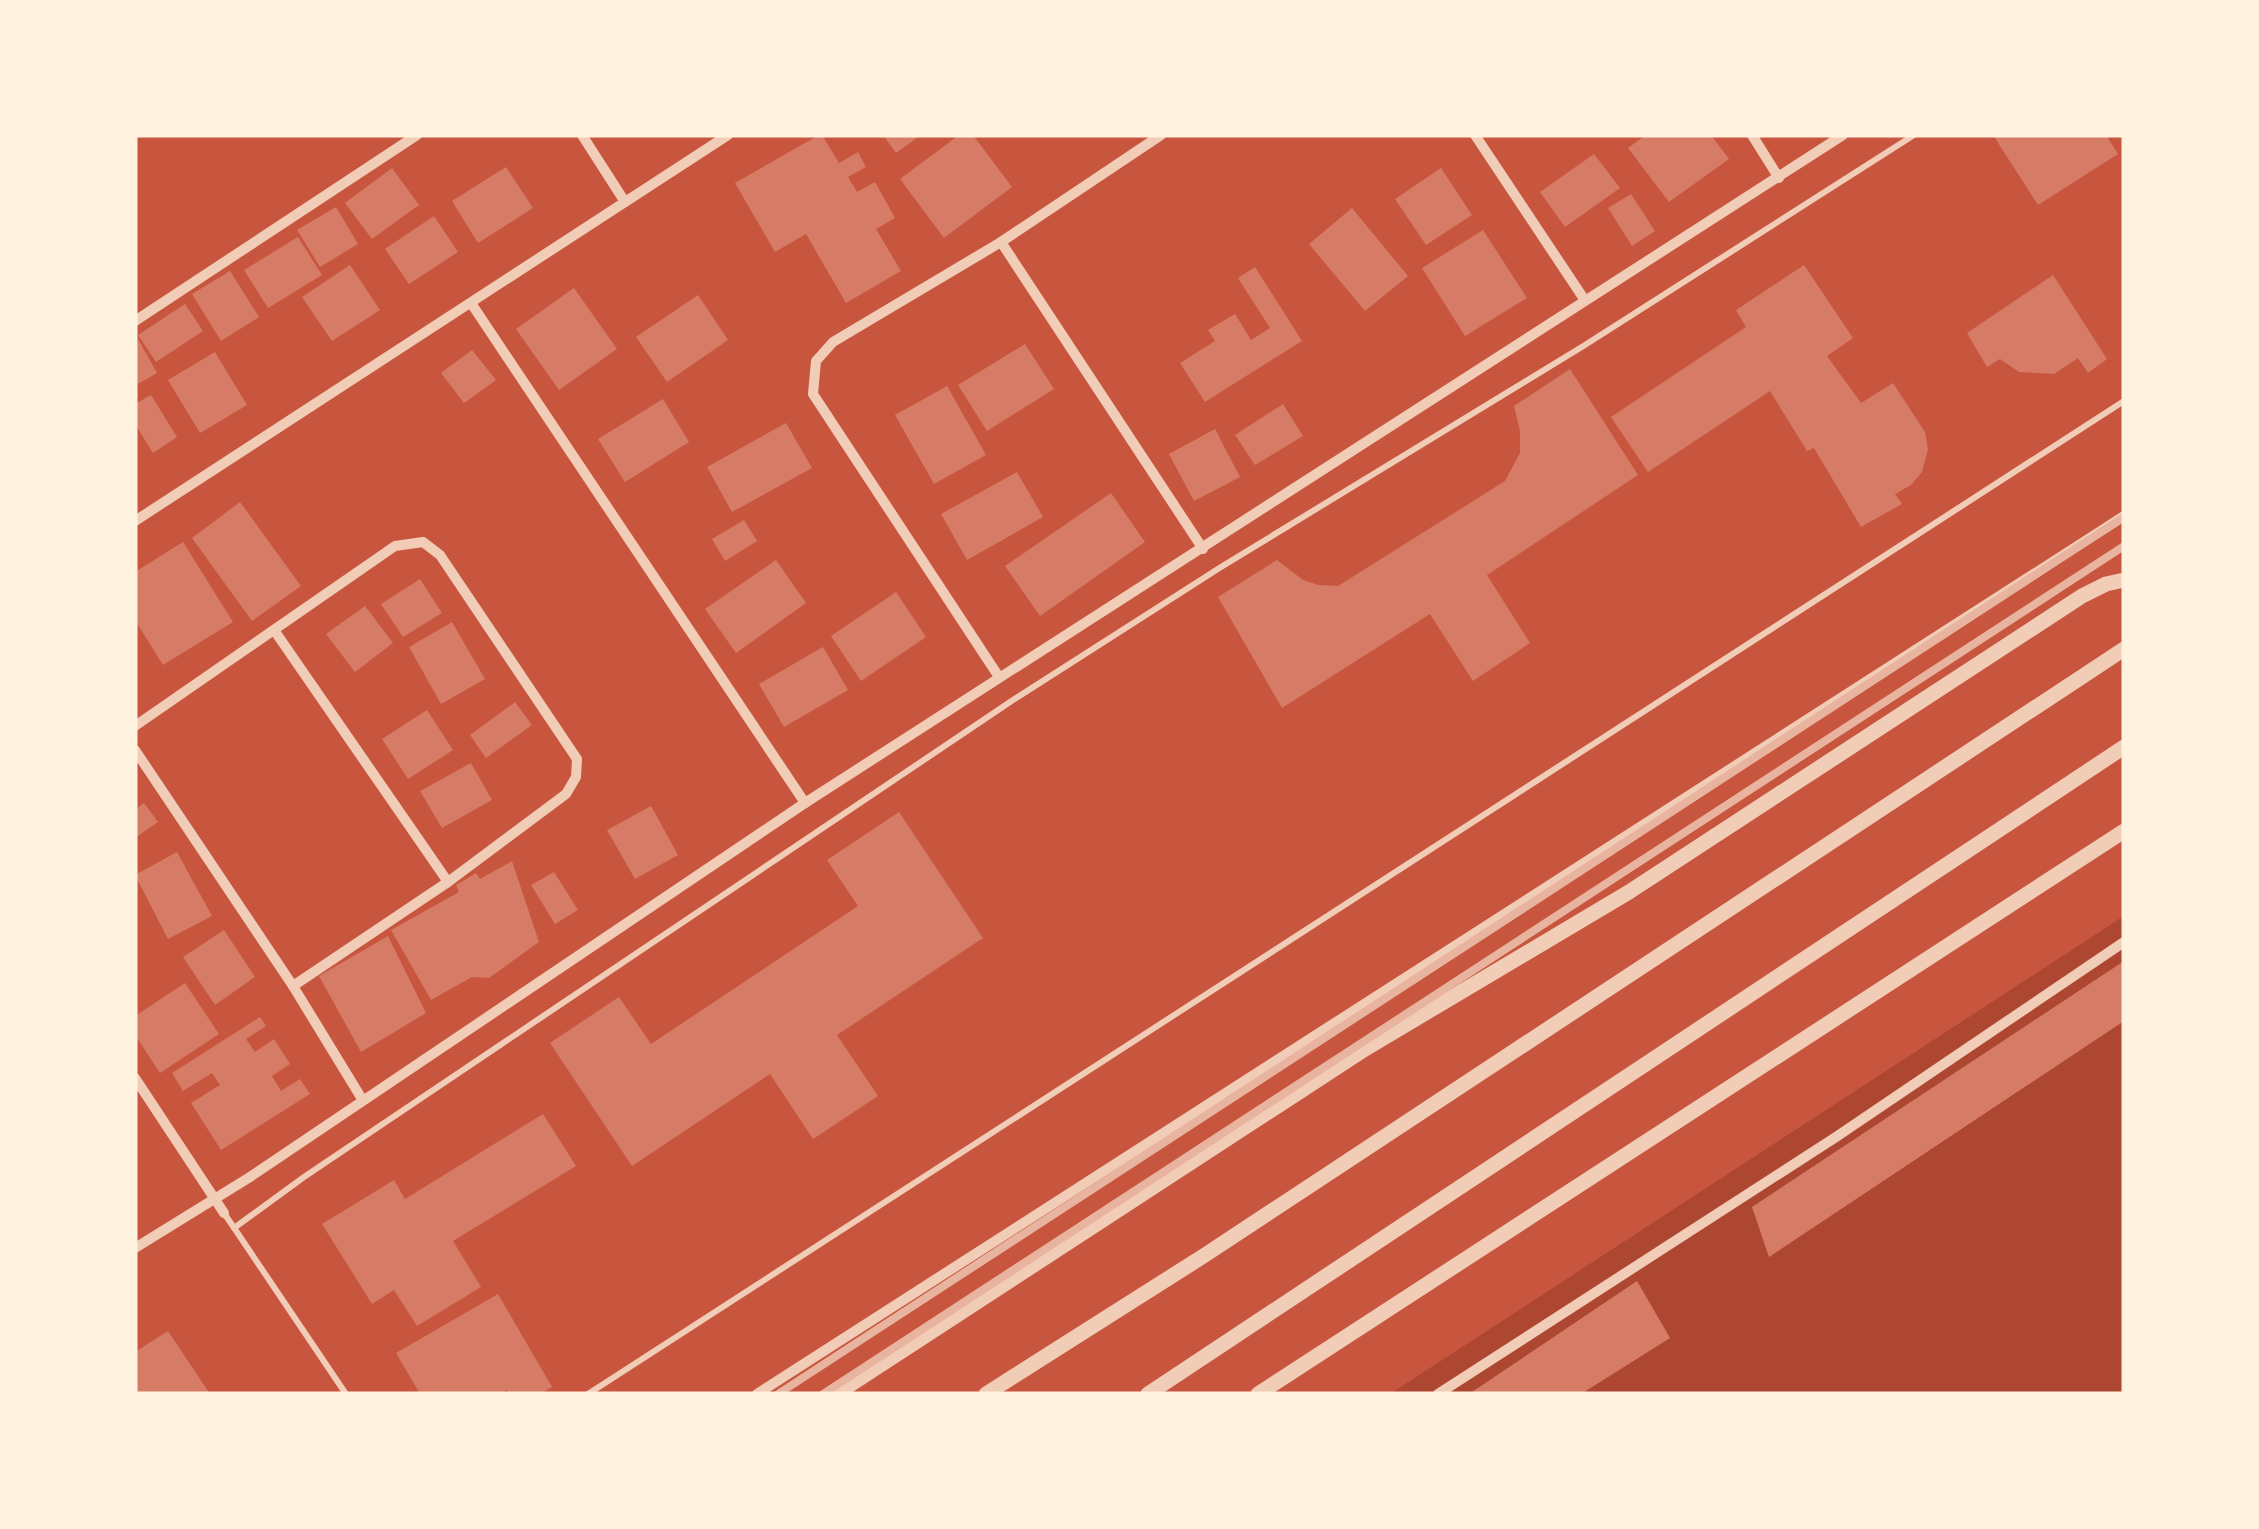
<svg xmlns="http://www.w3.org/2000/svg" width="2259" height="1529" font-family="'Sofia Sans Condensed',sans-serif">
<rect width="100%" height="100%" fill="#c8553d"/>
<polygon fill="#ae4732" points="2124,916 2124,1394 1390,1394"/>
<g fill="#d67c66">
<polygon points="819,135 822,135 839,163 858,152 866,167 848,177 857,192 875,182 895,218 876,229 901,271 846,303 806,234 775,252 735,183"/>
<polygon points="883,135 921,135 896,153"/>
<polygon points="959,135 973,135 1012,187 944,238 900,179"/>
<polygon points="1646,135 1711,135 1729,159 1669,202 1628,148"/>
<polygon points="1993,135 2106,135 2118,154 2038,205"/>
<polygon points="1594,154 1620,188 1565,227 1540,192"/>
<polygon points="506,167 533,208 478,243 452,201"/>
<polygon points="392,168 419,205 372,239 345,203"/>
<polygon points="1441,168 1472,215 1426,245 1395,199"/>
<polygon points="1631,194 1655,231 1632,246 1608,208"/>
<polygon points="336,207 358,244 320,267 297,230"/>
<polygon points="1352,208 1408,276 1365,311 1309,244"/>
<polygon points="434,216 458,252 409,284 385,249"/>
<polygon points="1483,230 1527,298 1465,336 1422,268"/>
<polygon points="298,237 322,275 268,308 244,270"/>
<polygon points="350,265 380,310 332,341 302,297"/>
<polygon points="1804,265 1853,338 1827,356 1861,403 1893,383 1925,432 1928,449 1922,472 1911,485 1895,494 1902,504 1861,527 1814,448 1807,451 1770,391 1648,472 1611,417 1746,327 1736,310"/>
<polygon points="1255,267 1302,341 1205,402 1180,363 1215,341 1208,330 1235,314 1251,340 1270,328 1238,278"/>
<polygon points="230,271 259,317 221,341 192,294"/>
<polygon points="2053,275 2107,359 2088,373 2078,358 2054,374 2019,372 2000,359 1987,367 1967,333"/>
<polygon points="574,288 617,349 559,390 516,329"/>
<polygon points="698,295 728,340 667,382 636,337"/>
<polygon points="185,304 203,331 156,362 138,335"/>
<polygon points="138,339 157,373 138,384 135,379"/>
<polygon points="1025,344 1054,389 987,431 958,385"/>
<polygon points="472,350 496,380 464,403 441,373"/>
<polygon points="215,352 247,405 200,433 168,380"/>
<polygon points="1570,369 1638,475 1487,575 1530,643 1473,681 1430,614 1282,708 1218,597 1277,560 1303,580 1318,585 1338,586 1505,481 1520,453 1520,431 1514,406"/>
<polygon points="947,386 986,455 934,484 895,415"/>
<polygon points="151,395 177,437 153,453 135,424 135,404"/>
<polygon points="663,399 689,442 625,482 598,439"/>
<polygon points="1283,404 1303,436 1255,465 1235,435"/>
<polygon points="786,423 812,468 732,512 707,467"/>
<polygon points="1215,429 1240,477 1194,501 1169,454"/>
<polygon points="1017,472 1043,517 967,560 941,514"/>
<polygon points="1111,493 1145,542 1040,616 1005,566"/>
<polygon points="240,502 301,586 252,621 192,538"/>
<polygon points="744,520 757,541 725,561 712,539"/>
<polygon points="183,542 233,622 163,665 135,620 135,572"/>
<polygon points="776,560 806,603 736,653 705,609"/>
<polygon points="420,579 442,613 403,637 381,604"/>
<polygon points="896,592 926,637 861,681 831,636"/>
<polygon points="365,606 393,643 355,672 326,634"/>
<polygon points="452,622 485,679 441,704 409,647"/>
<polygon points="823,647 848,690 784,727 759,684"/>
<polygon points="515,702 532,725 486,758 470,735"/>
<polygon points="427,710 453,750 408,779 382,739"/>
<polygon points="471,763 492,800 442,828 420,791"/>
<polygon points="144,803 158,822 135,838 135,810"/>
<polygon points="651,806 678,855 635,879 607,830"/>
<polygon points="899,812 983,938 837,1035 878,1096 813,1139 770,1074 632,1166 550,1043 619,997 651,1044 858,906 827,860"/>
<polygon points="177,852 212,916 168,939 135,875"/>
<polygon points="512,861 539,942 489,978 472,977 431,1000 391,930 459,892 456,885 476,873 480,879"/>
<polygon points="554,872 578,910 555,924 531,885"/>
<polygon points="224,930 255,977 215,1005 183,957"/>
<polygon points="388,936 426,1013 361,1052 319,976"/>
<polygon points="2124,961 2124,1021 1769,1257 1752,1207"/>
<polygon points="185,983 219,1034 160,1073 135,1035 135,1016"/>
<polygon points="260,1017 266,1026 246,1039 255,1052 274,1039 290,1064 272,1076 281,1091 300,1079 310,1094 221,1150 191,1103 220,1085 212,1073 183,1091 172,1073"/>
<polygon points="543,1114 576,1166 453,1241 481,1287 417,1326 394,1290 372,1304 322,1224 394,1180 405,1199"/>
<polygon points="1637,1281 1670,1338 1581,1394 1469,1394"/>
<polygon points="498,1294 552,1387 540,1394 509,1394 507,1390 500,1394 420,1394 396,1353"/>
<polygon points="168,1331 210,1394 135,1394 135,1352"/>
</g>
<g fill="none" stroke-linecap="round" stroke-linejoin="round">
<g stroke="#f1ccb7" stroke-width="6">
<polyline points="224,1213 346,1394"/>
<polyline points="234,1228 304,1177 1013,700 1221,567 1585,345 1914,135"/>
<polyline points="588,1394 2124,401"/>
</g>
<g stroke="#f1ccb7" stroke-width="10">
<polyline points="582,135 625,202"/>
<polyline points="1475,135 1584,299"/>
<polyline points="1752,135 1779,178"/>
<polyline points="1001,242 1203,549"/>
<polyline points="471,303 805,803"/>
<polyline points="135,321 417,135"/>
<polyline points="135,521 728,135"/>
<polyline points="274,630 448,882"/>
<polyline points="999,677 813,394 816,361 833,342 1001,242 1161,135"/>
<polyline points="135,726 395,546 423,542 440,555 577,759 576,777 566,794 448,882 293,986"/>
<polyline points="135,750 293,986 362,1099"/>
<polyline points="135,1078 224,1213"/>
<polyline points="135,1248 250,1177 805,803 1843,135"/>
<polyline points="757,1394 2124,516"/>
<polyline points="1438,1394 1836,1137 2124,942"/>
</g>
<g stroke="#f1ccb7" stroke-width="15">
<polyline points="836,1394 1365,1049 1629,892 2082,596 2106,584 2124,580"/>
<polyline points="986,1394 1205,1255 2124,649"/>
<polyline points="1148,1394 2124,747"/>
<polyline points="1258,1394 2124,831"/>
</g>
<g stroke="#e9b49f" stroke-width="8">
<polyline points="778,1394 2124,517"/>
<polyline points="823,1394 2124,546"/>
</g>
</g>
<rect width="2259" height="1529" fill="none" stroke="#fff3e0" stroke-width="275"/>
</svg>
